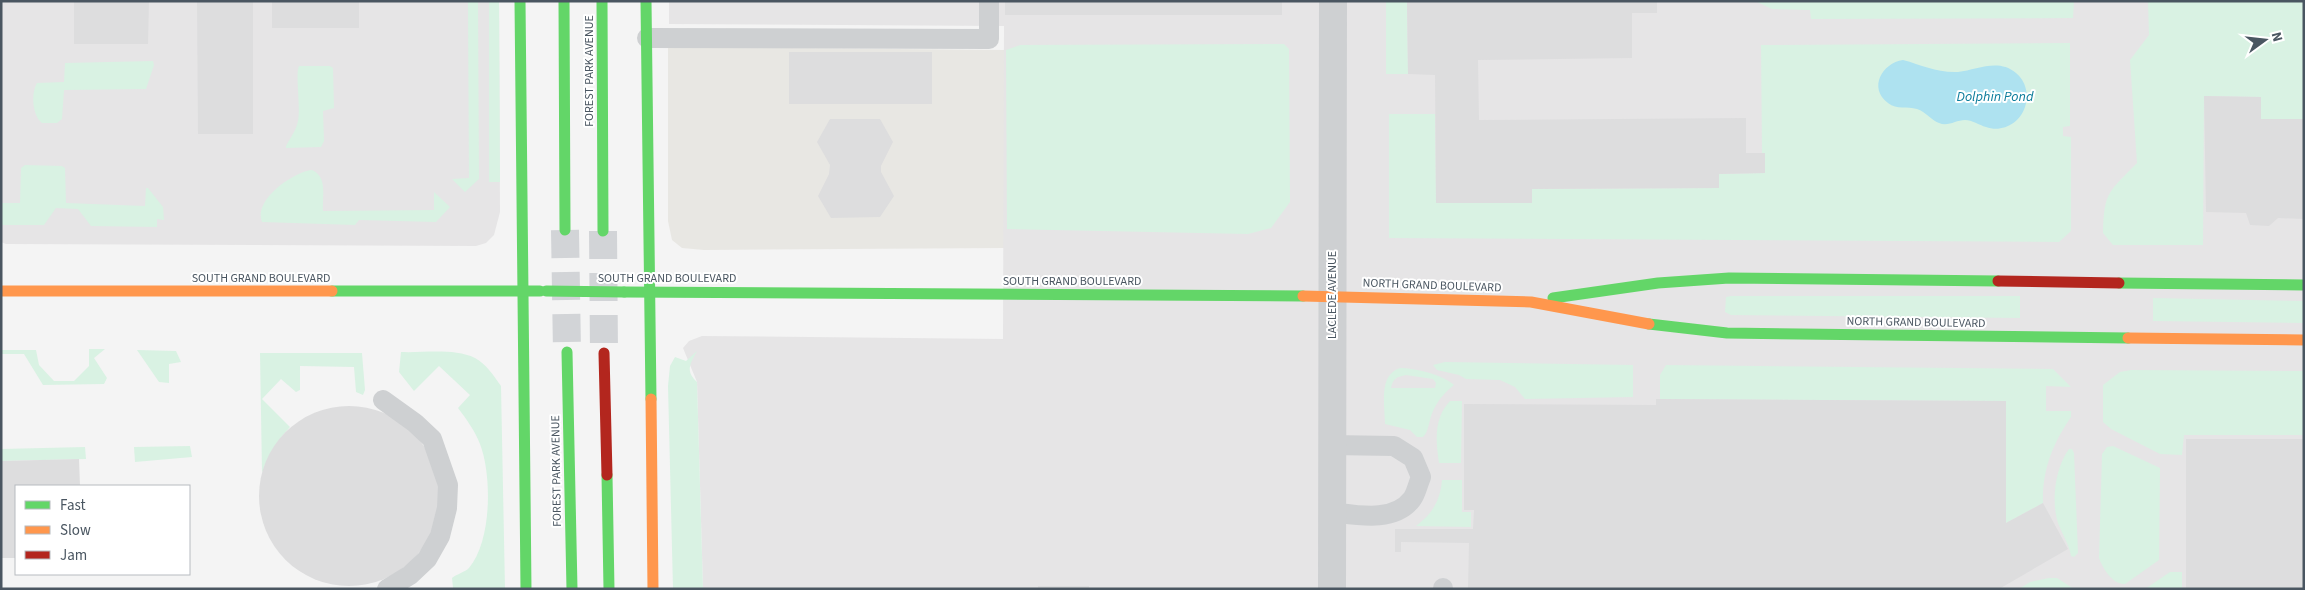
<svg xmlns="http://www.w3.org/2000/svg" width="2305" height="590" font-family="'Source Sans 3',sans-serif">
<rect width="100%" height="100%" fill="#f4f4f4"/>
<polygon fill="#e8e7e3" points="668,47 1004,50 1004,248 704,250 682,248 672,240 668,221"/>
<g fill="#e6e5e6">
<polygon points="1,1 499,1 500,212 494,235 486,243 476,246 6,244 1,242"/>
<polygon points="669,1 2304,1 2304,589 703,589 697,382 683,348 689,341 702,336 1003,339 1004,26 669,24"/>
</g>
<g fill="#d9f2e3" fill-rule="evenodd">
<polygon points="468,1 478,1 479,179 465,192 452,179 469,178"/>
<polygon points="489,1 499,1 500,182 489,182"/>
<polygon points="1386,1 1407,1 1408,74 1386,74"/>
<polygon points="1755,1 2074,1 2073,18 1811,19 1810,10 1772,9"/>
<path d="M2148 1H2304V119H2261V97L2204 96 2203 245H2113L2103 233C2104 191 2109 192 2137 163L2130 60 2149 35Z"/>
<polygon points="2070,43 2070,126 2063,127 2063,136 2071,137 2071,231 2059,242 1389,238 1389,114 1435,114 1436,203 1532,203 1532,189 1719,188 1719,174 1765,173 1765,153 1762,153 1761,45"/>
<polygon points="1284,44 1289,49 1290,202 1271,228 1248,234 1007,229 1006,50 1020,45"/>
<path d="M153 61 154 65 146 89 64 90 62 119 57 123H42C32 115 31 93 37 83L64 82 65 63Z"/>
<path d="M299 66H330L333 68 334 108 323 111 324 141 321 147 286 148V146C290 138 296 131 298 121 301 108 295 73 299 66Z"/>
<polygon points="25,165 62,166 65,168 66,203 145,206 146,188 148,188 163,207 164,220 157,219 157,227 91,226 78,209 56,208 44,225 1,225 1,203 20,203 21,168"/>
<path d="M312 170C328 177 322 196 323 211L434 210V192L450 207 436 222 359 220 355 225 262 222C253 200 293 172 312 170Z"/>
<polygon points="1731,296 2020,296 2020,318 1731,315 1725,312 1726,297"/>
<polygon points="2153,298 2304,301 2304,323 2153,321"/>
<polygon points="89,349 105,349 94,358 107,378 104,384 43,385 24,354 1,354 1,350 36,350 39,365 54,381 74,381 89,366"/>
<polygon points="137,350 176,351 181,362 169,364 169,383 159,382"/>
<path d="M697 351C690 364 685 371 697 382L703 589H673L668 386 670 366 675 357 686 361Z"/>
<path d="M401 352C424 353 454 348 475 358 486 364 494 376 501 386L505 589 453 588 452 578C457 574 465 572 469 568 492 541 492 475 480 444 475 431 467 420 458 408L470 395 439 366 414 391 399 372Z"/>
<path d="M260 353H362L365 390 363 395 356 392 354 367 300 366V390L296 392 281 379 262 399 290 427C277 441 268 455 262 473Z"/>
<polygon points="1445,362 1633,365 1633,397 1525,399 1515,387 1500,380 1466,379 1459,375 1437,370 1433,365"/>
<path d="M1666 365 2053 369 2071 387 2046 386V411H2071V417C2053 443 2042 470 2043 503L2006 523V401L1660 399V375Z"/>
<path d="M1400 368C1415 368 1444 375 1454 385 1445 392 1438 400 1433 411 1429 419 1429 432 1423 437H1417L1410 430 1385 424C1385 405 1378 375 1400 368ZM1406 375 1433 379 1436 383 1435 388H1391C1393 378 1397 377 1406 375Z"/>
<polygon points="2131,370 2304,371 2304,435 2184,435 2182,455 2160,454 2111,429 2103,422 2103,385 2120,372"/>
<path d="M1450 401H1462L1461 463H1439C1436 442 1433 419 1450 401Z"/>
<polygon points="190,446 192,457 135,462 134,447"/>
<path d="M2113 446 2160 468 2159 560 2125 584C2113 585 2103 569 2099 558L2102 454 2107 447Z"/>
<polygon points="85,447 86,459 1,461 1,449"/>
<path d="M2069 449H2072L2074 453 2078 553 2074 557 2071 556C2069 544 2062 534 2058 523 2051 501 2055 468 2069 449Z"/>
<path d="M1442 480H1462V512H1471V527L1416 526C1433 513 1440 501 1442 480Z"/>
<polygon points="2170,572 2182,572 2182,589 2145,589"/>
<polygon points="2049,578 2057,578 2074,589 2019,589 2030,582"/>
</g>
<path fill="#aee2f0" d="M1903 60C1922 65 1937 73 1958 72 1977 70 1998 58 2016 73 2026 81 2029 95 2025 107 2020 123 2002 133 1986 127 1979 125 1972 120 1965 120 1956 120 1948 127 1939 123 1931 120 1926 112 1917 109 1907 106 1897 110 1888 103 1868 88 1882 63 1903 60Z"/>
<g fill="#ddddde">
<polygon points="74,1 149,1 148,44 74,44"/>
<polygon points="197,1 253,1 253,134 198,134"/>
<rect x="272" y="1" width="87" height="27"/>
<rect x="1005" y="1" width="277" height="14"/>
<polygon points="1407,1 1657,1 1657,13 1632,13 1632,58 1478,60 1479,120 1746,118 1746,153 1765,153 1765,173 1719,174 1719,188 1532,189 1532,203 1436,203 1435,75 1408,74"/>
<rect x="789" y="52" width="143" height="52"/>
<polygon points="2204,96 2261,97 2261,119 2304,119 2304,219 2278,218 2269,226 2250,225 2246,213 2206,212"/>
<polygon points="830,119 880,119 893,142 881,166 881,172 894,196 880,217 831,218 818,196 829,174 830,165 817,142"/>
<polygon points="1656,399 2006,401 2006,523 2043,503 2068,549 1999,589 1468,589 1469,543 1401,542 1401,552 1395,552 1395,529 1473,529 1474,510 1464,510 1464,404 1656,405"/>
<circle cx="349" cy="496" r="90"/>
<rect x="2186" y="439" width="118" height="150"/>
<polygon points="79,459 80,486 16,486 16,558 1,558 1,461"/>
<rect x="1038" y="586" width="51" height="3"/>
</g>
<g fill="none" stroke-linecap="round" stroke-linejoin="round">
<g stroke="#d2d4d7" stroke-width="28" stroke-dasharray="28 14" stroke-linecap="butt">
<polyline points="565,230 567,352"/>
<polyline points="603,231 604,353"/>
</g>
<g stroke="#ced0d2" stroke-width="20">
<polyline points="647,38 989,39 989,1"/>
<polyline points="383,400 415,423 432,439 448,485 447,508 440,536 427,559 410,575 387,589"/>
<path d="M1331 445 1394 446 1413 458 1421 477C1418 484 1416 494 1412 499 1394 523 1357 515 1332 512"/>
<polyline points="1443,589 1443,588"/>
</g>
<polyline stroke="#ced0d2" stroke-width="28" points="1332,589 1333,1"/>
<g stroke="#63d668" stroke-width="11">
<polyline points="520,1 526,589"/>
<polyline points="564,1 565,230"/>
<polyline points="602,1 603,231"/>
<polyline points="646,1 651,399"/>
<polyline points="2119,283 2304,285"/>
<polyline points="332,291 540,291"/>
<polyline points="624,292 1303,296"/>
<polyline points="1553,298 1658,283 1729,278 1998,281"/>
<polyline points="1649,324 1727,333 2128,338"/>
<polyline points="567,352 572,589"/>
<polyline points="607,475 609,589"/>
</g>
<g stroke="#ff974d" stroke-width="11">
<polyline points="1,291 332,291"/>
<polyline points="1303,296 1531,302 1649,324"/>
<polyline points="2128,338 2304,340"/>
<polyline points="651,399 653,589"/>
</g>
<g stroke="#b3261e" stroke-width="11">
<polyline points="1998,281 2119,283"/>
<polyline points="604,353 607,475"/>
</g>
<polyline stroke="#63d668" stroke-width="11" points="546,291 624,292"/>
</g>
<g text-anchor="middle" stroke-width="4" stroke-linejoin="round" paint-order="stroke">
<g font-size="12" fill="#4a5661" stroke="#fff">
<text transform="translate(589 71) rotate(-90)" y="4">FOREST PARK AVENUE</text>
<text x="261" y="282">SOUTH GRAND BOULEVARD</text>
<text x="667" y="282">SOUTH GRAND BOULEVARD</text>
<text x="1072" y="285">SOUTH GRAND BOULEVARD</text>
<text transform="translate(1432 285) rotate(2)" y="4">NORTH GRAND BOULEVARD</text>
<text transform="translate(1332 295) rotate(-90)" y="4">LACLEDE AVENUE</text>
<text transform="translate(1916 322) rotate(1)" y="4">NORTH GRAND BOULEVARD</text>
<text transform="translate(556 471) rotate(-91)" y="4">FOREST PARK AVENUE</text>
</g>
<g font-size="14" font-style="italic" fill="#0c7c9b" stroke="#fff">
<text x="1995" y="101">Dolphin Pond</text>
</g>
</g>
<rect width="2305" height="590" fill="none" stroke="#4a5661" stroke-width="5"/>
<rect x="15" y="485" width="175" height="90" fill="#ffffff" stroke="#b7bbc0"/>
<rect x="25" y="501" width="25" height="8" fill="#63d668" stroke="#b7bbc0"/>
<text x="60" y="510" font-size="15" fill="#4a5661">Fast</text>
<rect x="25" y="526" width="25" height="8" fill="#ff974d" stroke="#b7bbc0"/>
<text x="60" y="535" font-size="15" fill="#4a5661">Slow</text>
<rect x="25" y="551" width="25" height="8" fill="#b3261e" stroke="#b7bbc0"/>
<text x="60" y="560" font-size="15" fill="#4a5661">Jam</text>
<g transform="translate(2265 40) rotate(75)" stroke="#ffffff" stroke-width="4" paint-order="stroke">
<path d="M0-4L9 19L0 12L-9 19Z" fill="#4a5661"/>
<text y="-8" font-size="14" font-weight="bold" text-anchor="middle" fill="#4a5661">N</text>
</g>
</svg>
